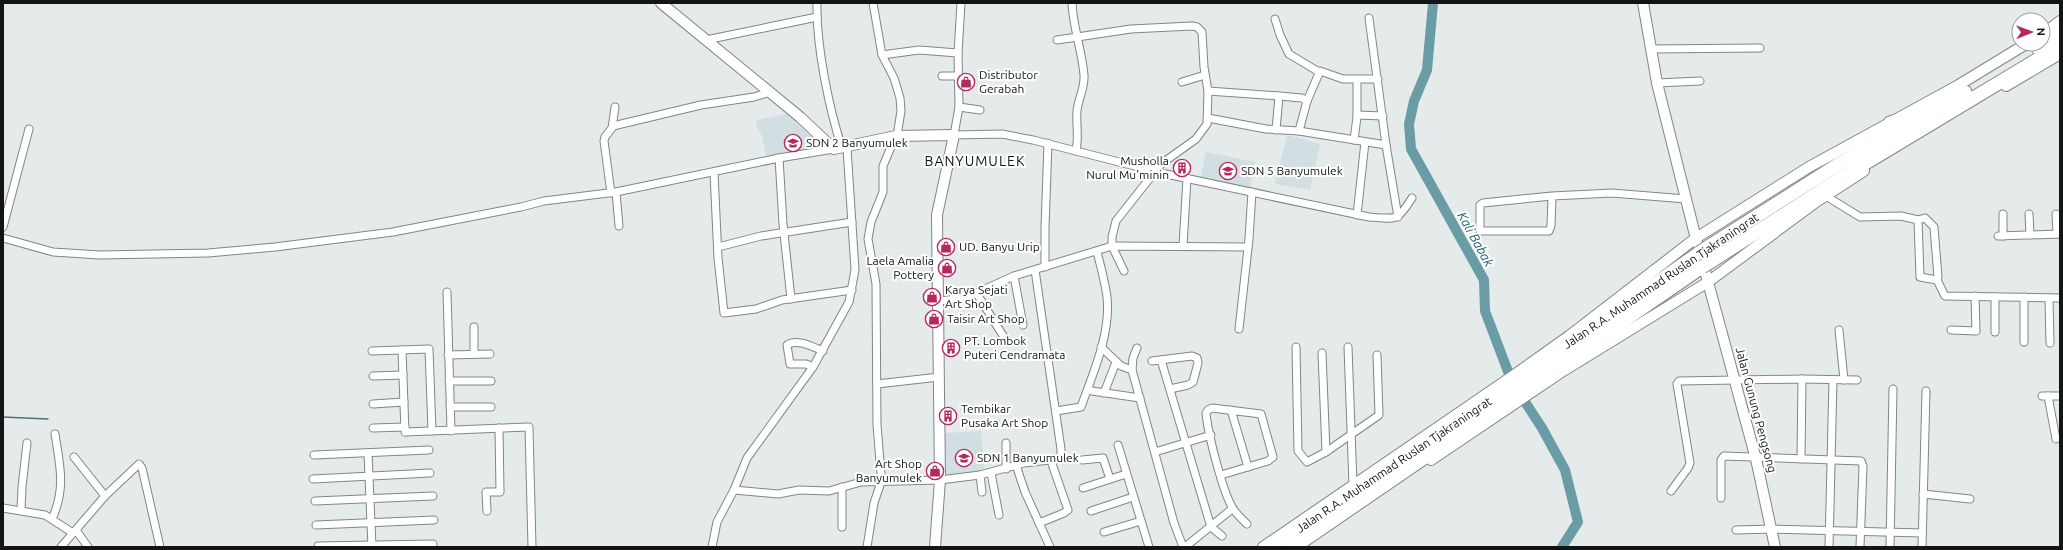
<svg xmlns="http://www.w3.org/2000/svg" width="2063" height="550" font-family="Ubuntu,sans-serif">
<rect width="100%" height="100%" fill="#e5eaeb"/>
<g fill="#d1dfe2">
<polygon points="786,114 830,150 767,160 762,136 757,128 756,120"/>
<polygon points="1287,135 1320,144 1310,190 1275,184"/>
<polygon points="1206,152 1255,162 1249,191 1200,180"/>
<polygon points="981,431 985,472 944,478 945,433"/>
</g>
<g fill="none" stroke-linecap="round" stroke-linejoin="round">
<polyline stroke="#4f737a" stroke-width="1.5" points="3,417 48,419"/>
<polyline stroke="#699ca5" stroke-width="10" points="1433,3 1427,70 1414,101 1409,124 1411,149 1484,280 1485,311 1512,382 1542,428 1565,470 1578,522 1562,547"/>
<defs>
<g id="street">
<path d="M817 3C816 45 829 109 842 148"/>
<polyline points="873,3 882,55 894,78 900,98 901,111 897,136"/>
<path d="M961 3 958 53 959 107 954 135 1002 134 1033 140 1166 174 1369 217C1396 219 1397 222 1412 198"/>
<path d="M1072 3C1073 28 1082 50 1084 75 1085 88 1078 99 1077 111 1076 125 1079 137 1076 151"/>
<polyline points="1369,18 1386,145 1398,217"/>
<polyline points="1275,19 1280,35 1289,54 1319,72"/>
<polyline points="706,40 817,17"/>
<polyline points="1057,40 1131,29 1192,26 1197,27 1202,32 1204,67 1208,91 1207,124 1196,139 1161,164 1116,221 1112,237 1112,246 1124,271"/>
<polyline points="1651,49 1760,48"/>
<polyline points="882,55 919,50 958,53"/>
<polyline points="942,76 958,76"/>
<polyline points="1182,82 1205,75"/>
<polyline points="1657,83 1700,81"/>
<polyline points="1208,91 1279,96 1276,130"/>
<polyline points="1279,96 1302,98 1307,101 1299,131"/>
<polyline points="1307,101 1320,71 1343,79 1378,79"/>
<polyline points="959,107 980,110"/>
<polyline points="1357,115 1383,116"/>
<polyline points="1208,118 1266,129 1299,131 1386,145"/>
<polyline points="613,126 701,105 754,97 770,92"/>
<polyline points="1354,140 1357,117 1357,80"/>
<polyline points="779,158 783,224 791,299"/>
<polyline points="714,173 718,258 724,313 756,309 782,300 852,290"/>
<polyline points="616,192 619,226"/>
<polyline points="611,193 604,141 605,137 612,128 615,107"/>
<polyline points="1552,196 1483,203 1480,205 1480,231 1549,231 1551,226 1552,196 1612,193 1686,199"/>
<polyline points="1826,196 1860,217 1901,216 1918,220 1925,218 1934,227 1938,277 1937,280 1945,296 2060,298"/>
<polyline points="2003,214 2003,236"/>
<polyline points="2029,214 2030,235"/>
<polyline points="2056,214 2057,234"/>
<polyline points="1357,215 1365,142"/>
<polyline points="1918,220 1920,277 1937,280"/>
<polyline points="3,227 29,129"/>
<polyline points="1998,236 2060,234"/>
<polyline points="3,238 53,252 100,255 208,253 275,247 393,232 521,207 544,201 616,192 779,158 834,149"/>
<polyline points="1183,246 1187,178"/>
<polyline points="718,247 761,236 852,222"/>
<polyline points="1045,267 1045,227 1048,143"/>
<polyline points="1014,276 1023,325"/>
<polyline points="447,292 451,431"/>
<polyline points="977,294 1007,342"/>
<polyline points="2024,297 2024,342"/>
<polyline points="2049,298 2050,343"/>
<polyline points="939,301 965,298 1014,276 1112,246 1248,247"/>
<polyline points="1239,329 1249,239 1252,192"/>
<polyline points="1839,330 1844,380"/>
<polyline points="1951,330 1976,331 1975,296"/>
<polyline points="1995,332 1995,297"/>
<polyline points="1101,347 1121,366 1132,370"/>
<polyline points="1296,347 1298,451 1307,462 1326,452 1379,415 1377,355"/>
<polyline points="1348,347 1353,485"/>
<polyline points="1137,348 1133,358 1132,370 1174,523 1183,547"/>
<polyline points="402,350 405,432 529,427 532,547"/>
<polyline points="372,351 429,349 432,431"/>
<polyline points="1322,353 1326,452"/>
<polyline points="474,354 474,327"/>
<polyline points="448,355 490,354"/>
<polyline points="1161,360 1211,527 1222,536"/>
<polyline points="1152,361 1192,356 1197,358 1198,363 1193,382 1188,385 1170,389"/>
<path d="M813 367 806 364H790L787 345C797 338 813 347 823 351"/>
<polyline points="373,376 403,375"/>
<polyline points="1802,379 1857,380"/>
<polyline points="449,381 491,381"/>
<polyline points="877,384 939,377"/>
<polyline points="1092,391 1140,398"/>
<polyline points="1104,393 1116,362"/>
<polyline points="2042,396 2060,396"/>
<polyline points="2048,396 2056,439"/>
<polyline points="373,404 404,402"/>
<polyline points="450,407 491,407"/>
<polyline points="1231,410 1248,467"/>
<path d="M1056 411 1081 407C1093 373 1111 334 1107 297 1105 282 1101 267 1097 252"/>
<polyline points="373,428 405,427"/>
<polyline points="1118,445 1149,547"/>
<polyline points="1155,452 1211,435"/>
<polyline points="368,453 372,547"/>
<polyline points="314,455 429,450"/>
<polyline points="74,457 105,496"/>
<polyline points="1082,460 1103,458 1110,479"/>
<polyline points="1016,465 1025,492 1050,547"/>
<polyline points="1006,469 1006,443"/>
<polyline points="991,473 999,515"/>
<polyline points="980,475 982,492"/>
<path d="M1221 475 1268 461 1273 457 1261 414 1212 408 1208 410 1206 413C1208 434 1222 489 1232 507 1235 513 1242 519 1247 524"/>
<polyline points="313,479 430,473"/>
<polyline points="842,487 842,527"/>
<polyline points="1083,488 1126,474"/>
<polyline points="734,490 778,494 799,490 829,491 861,482 940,480 980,475 1024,463 1058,459 1061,455 1061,449 1035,270"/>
<polyline points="1671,491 1688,468 1690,463 1677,384 1679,381 1802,379 1801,459"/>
<polyline points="1923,494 1970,499"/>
<polyline points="1721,498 1721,460 1724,456 1861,461 1863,466 1860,547"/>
<polyline points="315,501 433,496"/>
<polyline points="3,508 45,515 73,533"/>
<polyline points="21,510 22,487 27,443"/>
<polyline points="487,511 486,492 500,492 499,428"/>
<polyline points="1091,511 1133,497"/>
<path d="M52 519C66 488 60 466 55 434"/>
<polyline points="1039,523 1064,513 1068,510 1051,461"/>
<polyline points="316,525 434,520"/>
<polyline points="76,530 88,547"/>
<polyline points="1736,530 1772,529 1922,533"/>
<polyline points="1104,532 1141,521"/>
<polyline points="318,546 433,544"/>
<polyline points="61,547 105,496 139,464 142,468 160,547"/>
<polyline points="712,547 717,522 734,490 747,458 813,367 849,302 855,270 847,148"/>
<polyline points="867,547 874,503 881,482 881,474 877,425 876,284 868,239 871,222 883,192 883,166 891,147 891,137"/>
<polyline points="1185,547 1232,509"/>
<polyline points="1829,547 1833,380"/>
<polyline points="1890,547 1893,389"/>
<polyline points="1922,547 1926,391"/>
</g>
<g id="secondary">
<polyline points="661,3 800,117 834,149 896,136 954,135 937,215 940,480 935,547"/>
<polyline points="1643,3 1657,83 1697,243"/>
<polyline points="2043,34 2060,21"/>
<polyline points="2006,86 2060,54"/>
<polyline points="1702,260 1756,459 1775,547"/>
<polyline points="1431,460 1560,373 1708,282 1816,202 1864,171"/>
<polyline points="1263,547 1507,380 1569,336 1696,238 1809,167 1957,86 2026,44"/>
</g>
<g id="highway">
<polyline points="2039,49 2060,34"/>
<polyline points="1890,123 1916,116"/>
<polyline points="1708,247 1839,164 1965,92"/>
<polyline points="1710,262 1844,176 2060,46"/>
<polyline points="1274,547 1459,422 1699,253"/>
<polyline points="1294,547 1702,267"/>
</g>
</defs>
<use href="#street" stroke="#818687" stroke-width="9"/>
<use href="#secondary" stroke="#818687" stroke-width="12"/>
<use href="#highway" stroke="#818687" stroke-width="15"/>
<use href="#street" stroke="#fff" stroke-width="7"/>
<use href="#secondary" stroke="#fff" stroke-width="10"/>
<use href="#highway" stroke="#fff" stroke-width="13"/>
<defs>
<g id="highway-bridge">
<polyline points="1699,253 1708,247"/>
<polyline points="1702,267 1710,262"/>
</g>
</defs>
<use href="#highway-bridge" stroke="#818687" stroke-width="15" stroke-linecap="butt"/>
<use href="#highway-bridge" stroke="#fff" stroke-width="13"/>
</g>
<defs>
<symbol id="shop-ring" viewBox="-11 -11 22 22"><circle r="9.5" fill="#fff" stroke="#b52860" stroke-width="1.5"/><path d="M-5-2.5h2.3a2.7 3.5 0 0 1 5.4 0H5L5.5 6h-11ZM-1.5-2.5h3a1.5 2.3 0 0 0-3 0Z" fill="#b52860"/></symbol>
<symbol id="school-ring" viewBox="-11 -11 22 22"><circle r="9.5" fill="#fff" stroke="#b52860" stroke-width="1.5"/><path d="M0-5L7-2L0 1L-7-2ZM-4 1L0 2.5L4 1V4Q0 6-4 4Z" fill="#b52860"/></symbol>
<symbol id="building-ring" viewBox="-11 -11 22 22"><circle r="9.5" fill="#fff" stroke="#b52860" stroke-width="1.5"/><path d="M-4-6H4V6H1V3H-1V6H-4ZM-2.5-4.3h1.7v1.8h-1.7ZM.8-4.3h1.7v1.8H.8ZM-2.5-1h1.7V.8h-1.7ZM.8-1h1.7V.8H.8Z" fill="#b52860"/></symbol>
</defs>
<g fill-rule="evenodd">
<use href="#shop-ring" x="956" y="72" width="20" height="20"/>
<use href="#school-ring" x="783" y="133" width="20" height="20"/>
<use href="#building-ring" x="1172" y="158" width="20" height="20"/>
<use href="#school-ring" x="1218" y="161" width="20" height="20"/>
<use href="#shop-ring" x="936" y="237" width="20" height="20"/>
<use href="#shop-ring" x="937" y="258" width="20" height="20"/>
<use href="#shop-ring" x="922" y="287" width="20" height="20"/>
<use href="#shop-ring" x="924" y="309" width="20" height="20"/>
<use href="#building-ring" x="941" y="338" width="20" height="20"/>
<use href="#building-ring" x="938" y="406" width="20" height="20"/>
<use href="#school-ring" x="954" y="448" width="20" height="20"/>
<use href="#shop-ring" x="925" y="461" width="20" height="20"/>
</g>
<g text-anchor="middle" stroke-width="4" stroke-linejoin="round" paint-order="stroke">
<g font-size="12" fill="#121415" stroke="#fff" text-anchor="start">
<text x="979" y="79">Distributor<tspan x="979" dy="14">Gerabah</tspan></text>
<text x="806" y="147">SDN 2 Banyumulek</text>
<text x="1169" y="165" text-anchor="end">Musholla<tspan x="1169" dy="14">Nurul Mu'minin</tspan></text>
<text x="1241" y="175">SDN 5 Banyumulek</text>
<text x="959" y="251">UD. Banyu Urip</text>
<text x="934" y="265" text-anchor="end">Laela Amalia<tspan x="934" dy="14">Pottery</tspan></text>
<text x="945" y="294">Karya Sejati<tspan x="945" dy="14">Art Shop</tspan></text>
<text x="947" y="323">Taisir Art Shop</text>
<text x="964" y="345">PT. Lombok<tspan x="964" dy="14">Puteri Cendramata</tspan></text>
<text x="961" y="413">Tembikar<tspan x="961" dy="14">Pusaka Art Shop</tspan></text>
<text x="977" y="462">SDN 1 Banyumulek</text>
<text x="922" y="468" text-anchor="end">Art Shop<tspan x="922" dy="14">Banyumulek</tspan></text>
</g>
<g font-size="12" fill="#121415" stroke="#fff">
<text transform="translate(1661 281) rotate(-34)" y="4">Jalan R.A. Muhammad Ruslan Tjakraningrat</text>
<text transform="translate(1756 410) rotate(75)" y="4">Jalan Gunung Pengsong</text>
<text transform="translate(1394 465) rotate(-34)" y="4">Jalan R.A. Muhammad Ruslan Tjakraningrat</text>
</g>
<g font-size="13" font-style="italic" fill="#1d626d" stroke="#fff">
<text transform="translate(1476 239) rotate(61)" y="5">Kali Babak</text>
</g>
<g font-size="14" letter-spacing="1" fill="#121415" stroke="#fff">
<text x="975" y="166">BANYUMULEK</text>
</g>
</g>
<rect width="2063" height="550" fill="none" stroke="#121415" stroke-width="8"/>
<g transform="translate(2031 32) rotate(89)"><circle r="19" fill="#ffffff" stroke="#a0a1a1"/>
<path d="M0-3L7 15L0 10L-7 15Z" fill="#b52860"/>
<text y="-6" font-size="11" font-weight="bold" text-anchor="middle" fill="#121415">N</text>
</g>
</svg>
